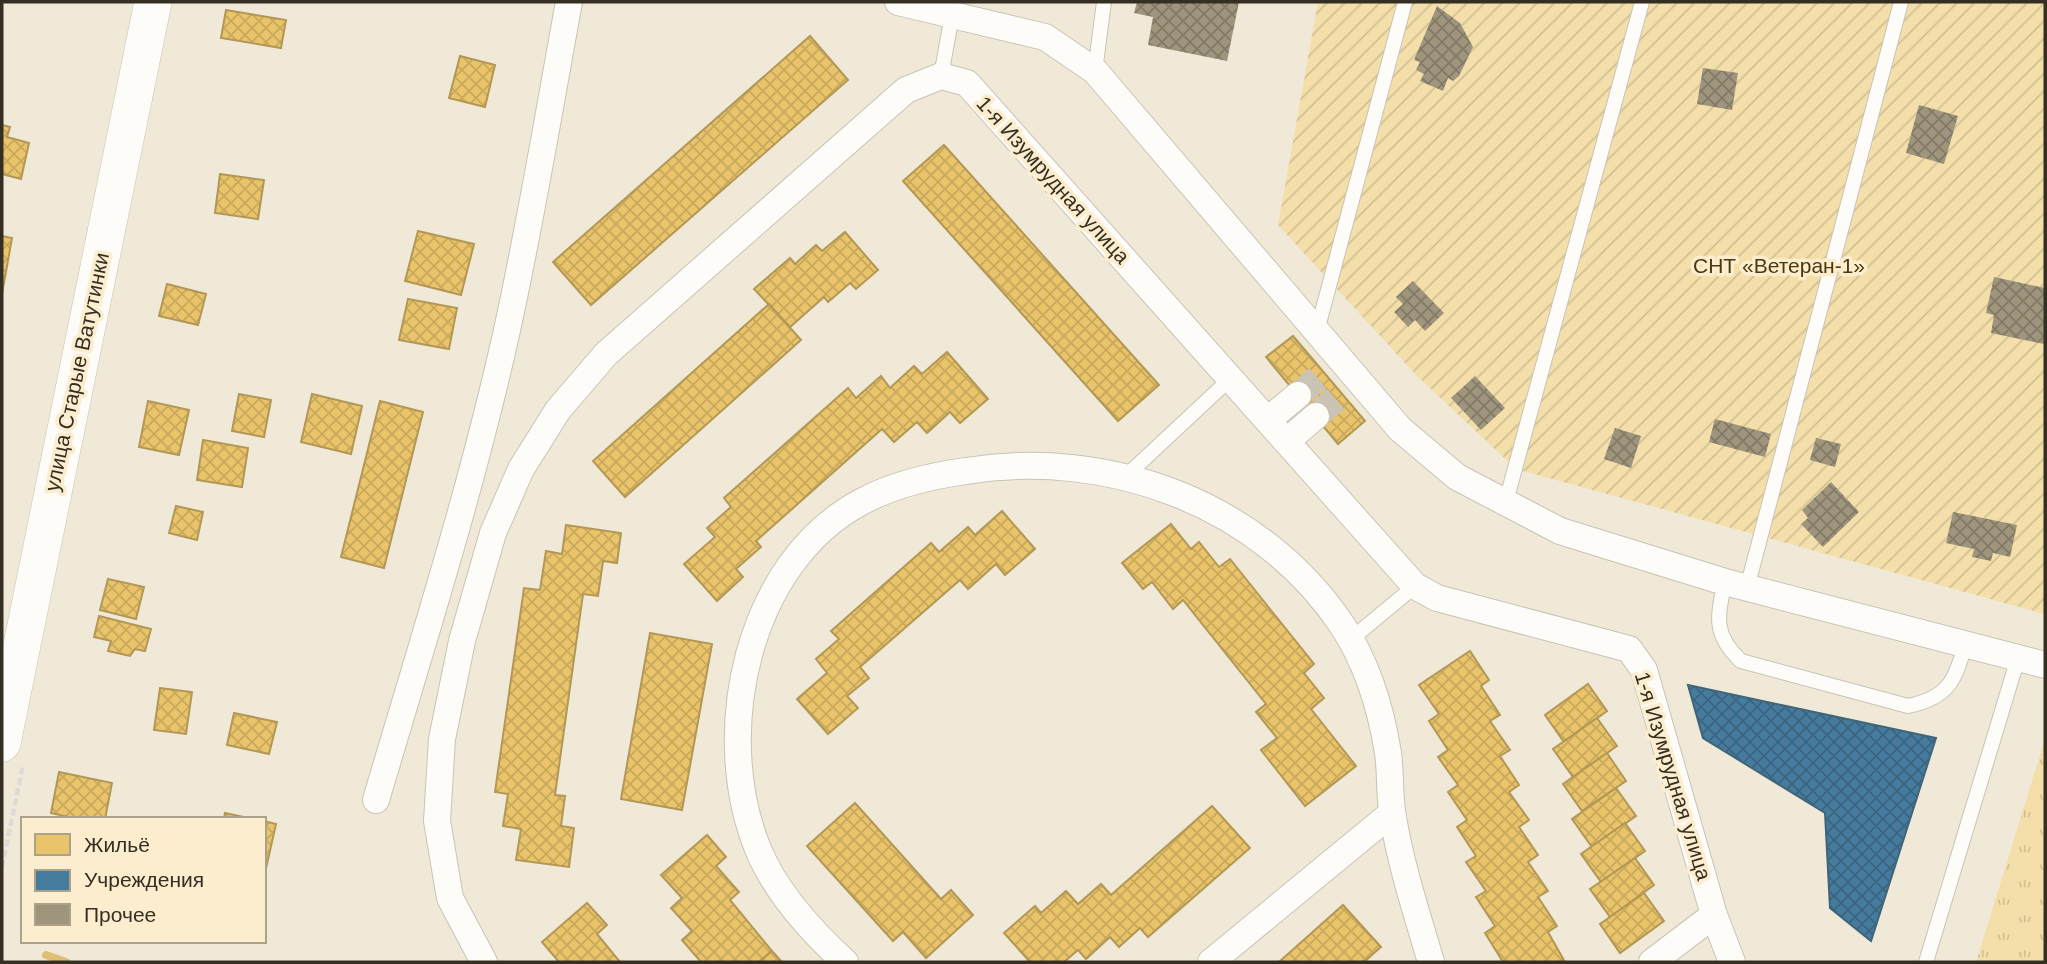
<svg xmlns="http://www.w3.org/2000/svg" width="2047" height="964" font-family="Helvetica,sans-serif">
<defs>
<pattern id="grass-tufts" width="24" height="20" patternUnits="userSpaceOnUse" patternTransform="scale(1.75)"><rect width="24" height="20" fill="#f4dfab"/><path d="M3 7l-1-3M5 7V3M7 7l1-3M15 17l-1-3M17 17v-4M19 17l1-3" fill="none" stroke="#d2c093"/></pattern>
<pattern id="garden-furrows" width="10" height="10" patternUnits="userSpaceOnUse" patternTransform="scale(1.75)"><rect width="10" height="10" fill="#f4dfab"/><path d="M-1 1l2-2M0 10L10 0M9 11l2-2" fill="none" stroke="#d2c093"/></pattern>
<pattern id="homes-cross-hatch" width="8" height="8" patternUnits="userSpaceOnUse" patternTransform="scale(1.75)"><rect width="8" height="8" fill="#e9c46a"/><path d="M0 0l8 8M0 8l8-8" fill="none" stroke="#c8a95c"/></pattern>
<pattern id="public-cross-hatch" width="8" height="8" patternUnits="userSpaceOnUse" patternTransform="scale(1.75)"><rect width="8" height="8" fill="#457b9d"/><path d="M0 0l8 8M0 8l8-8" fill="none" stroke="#3a6580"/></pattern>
<pattern id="building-cross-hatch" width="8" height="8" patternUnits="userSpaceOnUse" patternTransform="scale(1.75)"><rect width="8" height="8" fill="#9f957d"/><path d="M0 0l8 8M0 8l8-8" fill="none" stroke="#827a66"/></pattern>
</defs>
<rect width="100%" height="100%" fill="#f0e9d8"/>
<polygon fill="url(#grass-tufts)" points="2045,739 2045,962 1976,962"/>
<polygon fill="url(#garden-furrows)" points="1318,2 2045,2 2045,614 1516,469 1416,375 1278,225"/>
<g fill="url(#homes-cross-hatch)" stroke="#b39755" stroke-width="2">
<polygon points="226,10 286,20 281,48 221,38"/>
<polygon points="810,36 848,80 591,305 553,262"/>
<polygon points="460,56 495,65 485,107 449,98"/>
<polygon points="2,125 10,127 7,137 29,143 21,179 2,174"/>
<polygon points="944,145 1159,385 1118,421 903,181"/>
<polygon points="220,174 264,180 258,219 215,213"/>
<polygon points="418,231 474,244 461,295 405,281"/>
<polygon points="845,232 878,270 856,289 850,283 828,302 824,297 790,327 754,289 790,258 795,264 816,245 822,251"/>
<polygon points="2,236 12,238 2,294"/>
<polygon points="167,284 206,294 198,325 159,316"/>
<polygon points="408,299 457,308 449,349 399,340"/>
<polygon points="769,304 801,340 625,497 593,461"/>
<polygon points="1293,336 1365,421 1338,444 1266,357"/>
<polygon points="947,352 988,399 960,423 950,412 927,433 917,422 894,442 882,429 756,541 761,547 736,569 743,577 717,601 684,564 715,537 707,528 731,507 724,498 848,388 856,398 881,376 890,388 914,366 922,374"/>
<polygon points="239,394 271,400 264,437 232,431"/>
<polygon points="312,394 362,406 351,454 301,442"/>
<polygon points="148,401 189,410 179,455 139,447"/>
<polygon points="380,401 423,412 384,568 341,557"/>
<polygon points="203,440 248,448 242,487 197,480"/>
<polygon points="176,506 203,512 197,540 169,533"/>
<polygon points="1002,511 1035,549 1005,575 996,564 968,589 960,580 860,667 869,678 847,696 858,708 828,734 797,699 827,673 816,659 839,639 831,631 931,543 939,552 968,527 975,535"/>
<polygon points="1171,524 1191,549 1199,542 1219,567 1230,559 1314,664 1304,673 1324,698 1311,709 1356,766 1305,806 1261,750 1277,738 1256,712 1266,704 1183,600 1173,609 1152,582 1143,589 1122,563"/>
<polygon points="566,525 621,533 617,563 603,561 598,596 583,594 555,795 565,796 561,826 574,828 569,867 516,860 521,829 503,826 508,794 495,792 524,588 540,590 546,551 562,554"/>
<polygon points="108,579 144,587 136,619 100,610"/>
<polygon points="99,616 151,629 145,651 135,649 130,656 108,651 111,641 94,637"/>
<polygon points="650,633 712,644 682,810 621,799"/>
<polygon points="1470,651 1489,680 1481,686 1500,715 1490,721 1510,750 1500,756 1519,785 1509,792 1529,820 1519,827 1538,855 1528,862 1548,891 1538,897 1557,926 1548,932 1565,962 1503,962 1485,933 1495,926 1476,897 1486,891 1466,862 1476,856 1457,827 1467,820 1448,792 1458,785 1438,757 1448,750 1429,721 1439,714 1419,685"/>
<polygon points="1588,684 1607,711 1564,742 1545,715"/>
<polygon points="160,688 192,692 186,734 154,730"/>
<polygon points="234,713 277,722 269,754 227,745"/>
<polygon points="1597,718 1617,746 1573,777 1553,749"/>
<polygon points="1607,753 1626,781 1582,811 1563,784"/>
<polygon points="59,772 112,783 105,819 77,819 51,813"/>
<polygon points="1616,788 1636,816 1592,847 1572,819"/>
<polygon points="855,803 941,899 951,890 973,915 926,958 903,932 893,941 807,846"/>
<polygon points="1212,806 1250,848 1148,937 1140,928 1119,947 1110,937 1086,959 1078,950 1064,962 1030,962 1004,933 1035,906 1041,913 1066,891 1078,904 1101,884 1111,895"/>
<polygon points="225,813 253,819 224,819"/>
<polygon points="264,821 276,824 265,873 264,872"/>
<polygon points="1625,823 1645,851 1601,882 1581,854"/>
<polygon points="707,835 726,857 716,866 739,892 730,900 772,951 759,962 701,962 682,940 692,931 671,908 682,898 661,875"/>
<polygon points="1635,858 1654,885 1610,917 1590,889"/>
<polygon points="1644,893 1664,921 1620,953 1600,924"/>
<polygon points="587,903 607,925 597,934 620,962 559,962 542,942"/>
<polygon points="1343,905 1381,947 1364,962 1279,962"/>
<polygon points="772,951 782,962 759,962"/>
</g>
<polygon fill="url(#public-cross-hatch)" stroke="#406478" stroke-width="2" points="1688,685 1936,738 1871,941 1830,908 1825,813 1703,738"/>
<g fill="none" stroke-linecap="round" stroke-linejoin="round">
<polyline stroke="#dec074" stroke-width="8" points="46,955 66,962"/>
</g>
<g fill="url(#building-cross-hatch)">
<polygon points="1137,2 1239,2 1227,61 1148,45 1153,17 1134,13"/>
<polygon points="1437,6 1460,23 1473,47 1459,76 1453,81 1448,78 1443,91 1420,81 1424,74 1416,70 1420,62 1414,60"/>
<polygon points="1703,68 1738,73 1732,110 1697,104"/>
<polygon points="1919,105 1958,116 1944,164 1906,153"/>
<polygon points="1994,277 2045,288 2044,344 1991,333 1994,315 1986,313"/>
<polygon points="1413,281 1444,313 1425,331 1415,320 1408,327 1394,312 1403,304 1396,297"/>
<polygon points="1475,376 1505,408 1481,430 1451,398"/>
<polygon points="1715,419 1771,434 1765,457 1709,442"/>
<polygon points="1615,428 1641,436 1631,468 1604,459"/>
<polygon points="1816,438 1841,444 1835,467 1810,460"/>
<polygon points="1831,482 1859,512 1823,547 1801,524 1808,518 1802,510"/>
<polygon points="1953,512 2017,525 2010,557 1993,553 1991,561 1972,557 1974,549 1946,543"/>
</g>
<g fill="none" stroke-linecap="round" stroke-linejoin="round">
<g stroke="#cbc4b4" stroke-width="26" stroke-dasharray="26 13" stroke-linecap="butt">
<polyline points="1298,395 1324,373"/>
<polyline points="1316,416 1342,394"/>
</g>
<defs>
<g id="lane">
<polyline points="1095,71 1104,2"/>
<polyline points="941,76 952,15"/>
<polyline points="1317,331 1405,2"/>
<polyline points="1126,476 1230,379"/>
<polyline points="1505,505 1642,2"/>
<path d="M1725 582C1717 617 1713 635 1741 661L1908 706C1947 698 1955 682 1965 645"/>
<polyline points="1747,588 1901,2"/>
<polyline points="1350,640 1415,586"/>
<polyline points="1926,962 2018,658"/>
</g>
<g id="street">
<polyline points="898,2 1045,37 1095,71 1400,429 1457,477 1560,531 1725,582 2045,665"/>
<polyline points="1269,419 1298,395"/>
<polyline points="1287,441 1316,416"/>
<path d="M376 800C422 644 472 488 507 330 531 221 549 111 569 2"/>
<polyline points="1714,915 1732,962"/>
<polyline points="484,962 450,898 437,821 442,739 462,641 493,533 521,469 558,410 606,354 906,90 941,76 967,83 1415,586 1437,598 1629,649 1644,670 1714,915 1652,962"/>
<path d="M845 962C811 931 776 893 758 849 711 734 746 562 863 501 895 484 930 476 966 471 1108 448 1260 503 1342 625 1367 663 1381 709 1388 753 1391 774 1389 796 1393 817 1401 866 1417 914 1431 962"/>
<polyline points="1211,962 1392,813"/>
</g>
<polyline id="secondary" points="2,743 153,2"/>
</defs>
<use href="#lane" stroke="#c9c3b5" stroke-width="16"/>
<use href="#street" stroke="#c9c3b5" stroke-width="28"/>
<use href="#secondary" stroke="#c9c3b5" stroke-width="38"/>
<polyline stroke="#dedbd6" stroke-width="4.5" stroke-dasharray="7 3.5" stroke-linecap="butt" points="2,867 23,765"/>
<use href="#lane" stroke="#fdfcf9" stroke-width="14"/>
<use href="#street" stroke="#fdfcf9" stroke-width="26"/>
<use href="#secondary" stroke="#fdfcf9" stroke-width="37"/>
</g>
<g text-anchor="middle" stroke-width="7" stroke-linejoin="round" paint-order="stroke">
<g font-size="21" fill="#352f23" stroke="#fbedcd">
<text transform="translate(1053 180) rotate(48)" y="7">1-я Изумрудная улица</text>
<text transform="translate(77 372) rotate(-78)" y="7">улица Старые Ватутинки</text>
<text transform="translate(1673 776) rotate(73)" y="7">1-я Изумрудная улица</text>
</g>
<g font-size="21" fill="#4a3a0f" stroke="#fbedcd">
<text x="1779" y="273">СНТ «Ветеран-1»</text>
</g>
</g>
<rect width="2047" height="964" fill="none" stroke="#352f23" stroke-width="7"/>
<rect x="21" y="817" width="245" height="126" fill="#fbedcd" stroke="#aca189" stroke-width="2"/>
<rect x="35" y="834" width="35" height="21" fill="#e9c46a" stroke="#aca189" stroke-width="2"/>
<text x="84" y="852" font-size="21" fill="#352f23">Жильё</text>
<rect x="35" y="870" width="35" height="21" fill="#457b9d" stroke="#aca189" stroke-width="2"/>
<text x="84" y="887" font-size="21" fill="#352f23">Учреждения</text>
<rect x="35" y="904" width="35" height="21" fill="#9f957d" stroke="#aca189" stroke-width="2"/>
<text x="84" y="922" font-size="21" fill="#352f23">Прочее</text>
</svg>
